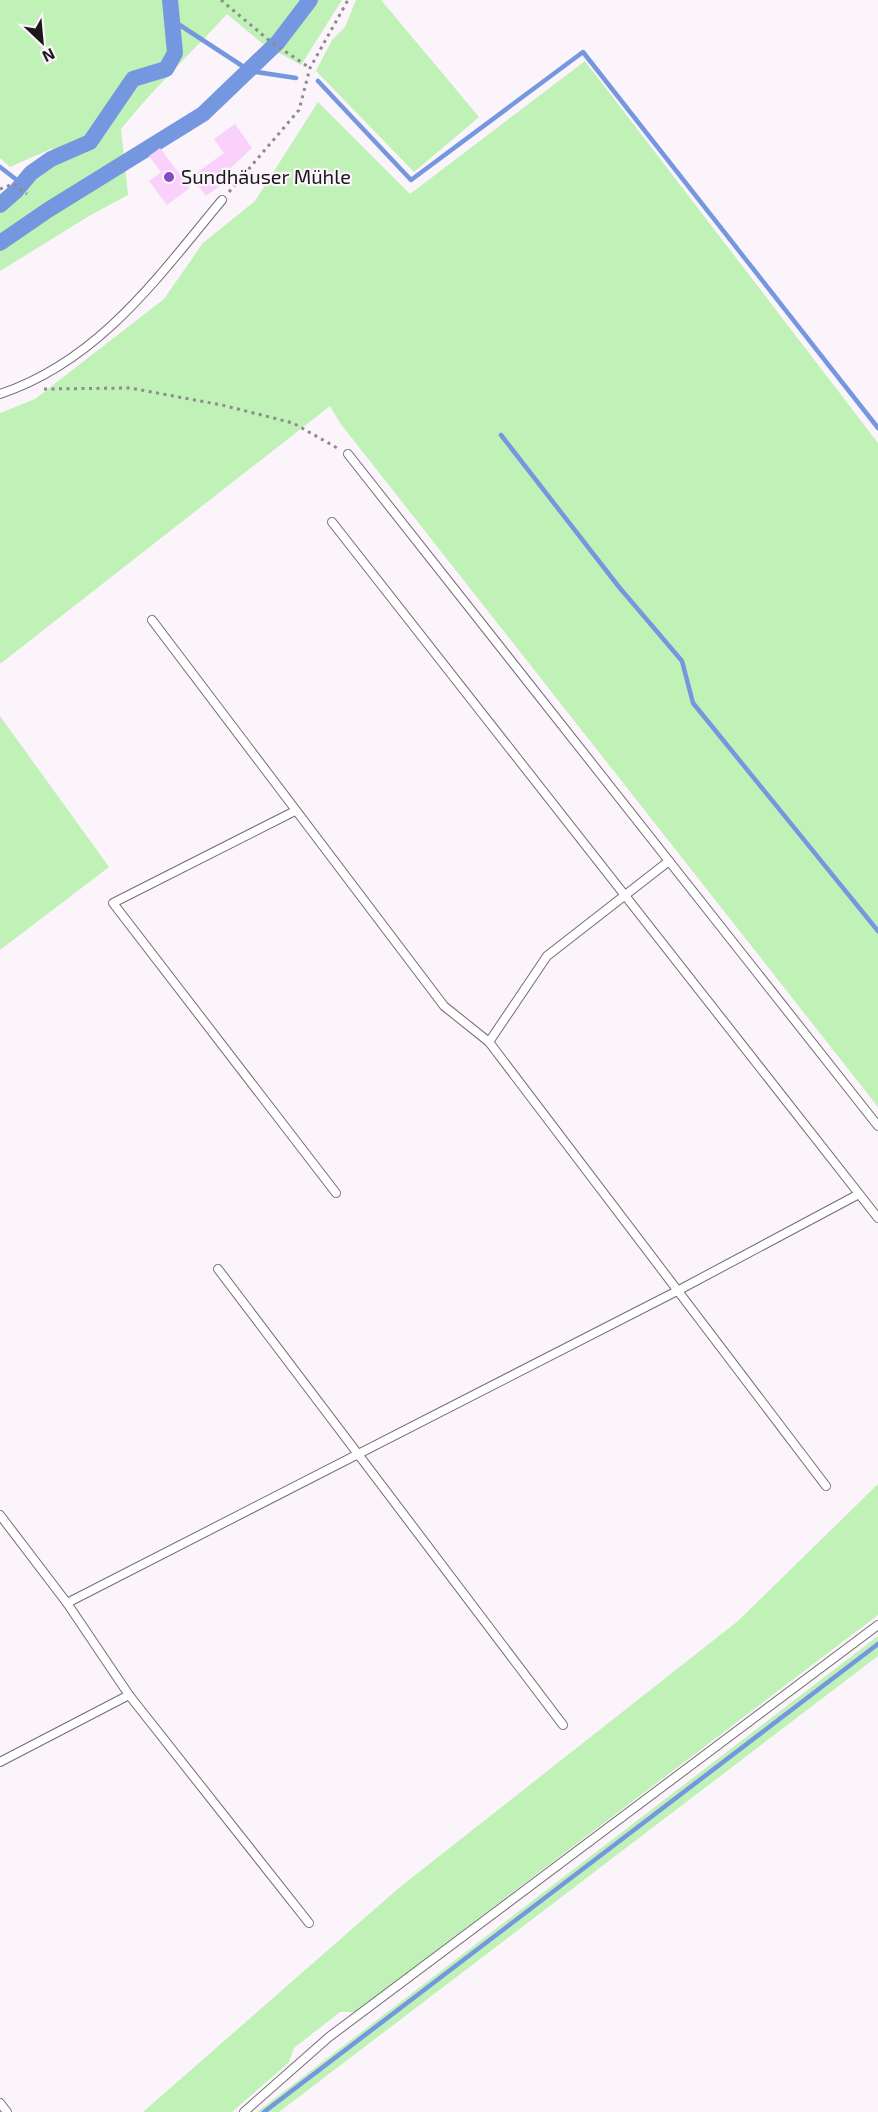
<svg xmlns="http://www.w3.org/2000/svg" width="878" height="2112" font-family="'Exo 2',sans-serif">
<rect width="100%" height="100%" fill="#fbf4fb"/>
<g fill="#c0f1b6">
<path d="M0 0H342L301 65 263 44 227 14C192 52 154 88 121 129L128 195 89 216 0 271V210L10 202 53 148 10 167 0 158Z"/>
<polygon points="356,0 381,0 479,117 414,172 316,71 332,40 345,27"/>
<polygon points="585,61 878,443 878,1107 340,423 330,406 0,664 0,413 35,399 164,299 203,243 255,201 318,102 410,194"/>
<polygon points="0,716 109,867 0,950"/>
<polygon points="878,1484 878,1615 355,2012 340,2012 294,2048 289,2062 232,2112 143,2112 400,1887 738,1621"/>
<polygon points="878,1636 878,1656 279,2112 257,2112"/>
</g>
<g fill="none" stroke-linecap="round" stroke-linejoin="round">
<g stroke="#7597e0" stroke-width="4.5">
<polyline points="172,20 250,71 296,78"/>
<polyline points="318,81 411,180 583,52 878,428"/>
<polyline points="0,167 22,184"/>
<polyline points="501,435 619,587 682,661 693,703 878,931"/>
<polyline points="264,2112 878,1644"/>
</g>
<g stroke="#7597e0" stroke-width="16">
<polyline points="0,205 16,191 31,173 51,159 90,142 133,79 166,69 175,53 170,0"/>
<polyline points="0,243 48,210 203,114 278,42 310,0"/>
</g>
</g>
<g fill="#f9d1fa">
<polygon points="235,124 252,148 220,178 224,183 206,196 191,177 224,153 214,139"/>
<polygon points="160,148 190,188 167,205 149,181 161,172 149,156"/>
</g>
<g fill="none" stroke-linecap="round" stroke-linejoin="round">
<defs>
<g id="lane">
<path d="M0 394C99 361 158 277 222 200"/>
<polyline points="348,454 878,1126"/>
<polyline points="332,522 878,1218"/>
<polyline points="152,620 444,1006 489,1042 826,1486"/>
<polyline points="295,811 113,903 336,1193"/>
<polyline points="489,1042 547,956 669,861"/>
<polyline points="218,1269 563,1725"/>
<polyline points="0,1515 67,1603 129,1695 309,1923"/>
<polyline points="67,1603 679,1290 859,1194"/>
<polyline points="0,1762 129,1695"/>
<polyline points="0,2103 7,2112"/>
<polyline points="244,2112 329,2037 878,1625"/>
</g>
</defs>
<use href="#lane" stroke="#736d73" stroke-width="10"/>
<g stroke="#8e8a8e" stroke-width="3" stroke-dasharray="3 4.5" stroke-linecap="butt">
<polyline points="221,0 271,42 310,68"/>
<polyline points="0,189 13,184 27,194"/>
<polyline points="229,192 299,110 310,68 348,0"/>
<polyline points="44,389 130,388 222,405 293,423 339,449"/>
</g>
<use href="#lane" stroke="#fff" stroke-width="8"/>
</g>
<circle fill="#834ac1" stroke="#fbf4fb" stroke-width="2" cx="169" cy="177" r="6"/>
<g text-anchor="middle" stroke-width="4.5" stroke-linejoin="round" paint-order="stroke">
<g font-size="20" fill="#1a181a" stroke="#fbf4fb" text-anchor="start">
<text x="181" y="184">Sundhäuser Mühle</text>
</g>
</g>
<g transform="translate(42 42) rotate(154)" stroke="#fbf4fb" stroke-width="4.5" paint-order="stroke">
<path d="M0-4.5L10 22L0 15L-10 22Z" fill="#1a181a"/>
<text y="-9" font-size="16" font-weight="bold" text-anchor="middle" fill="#1a181a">N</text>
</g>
</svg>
